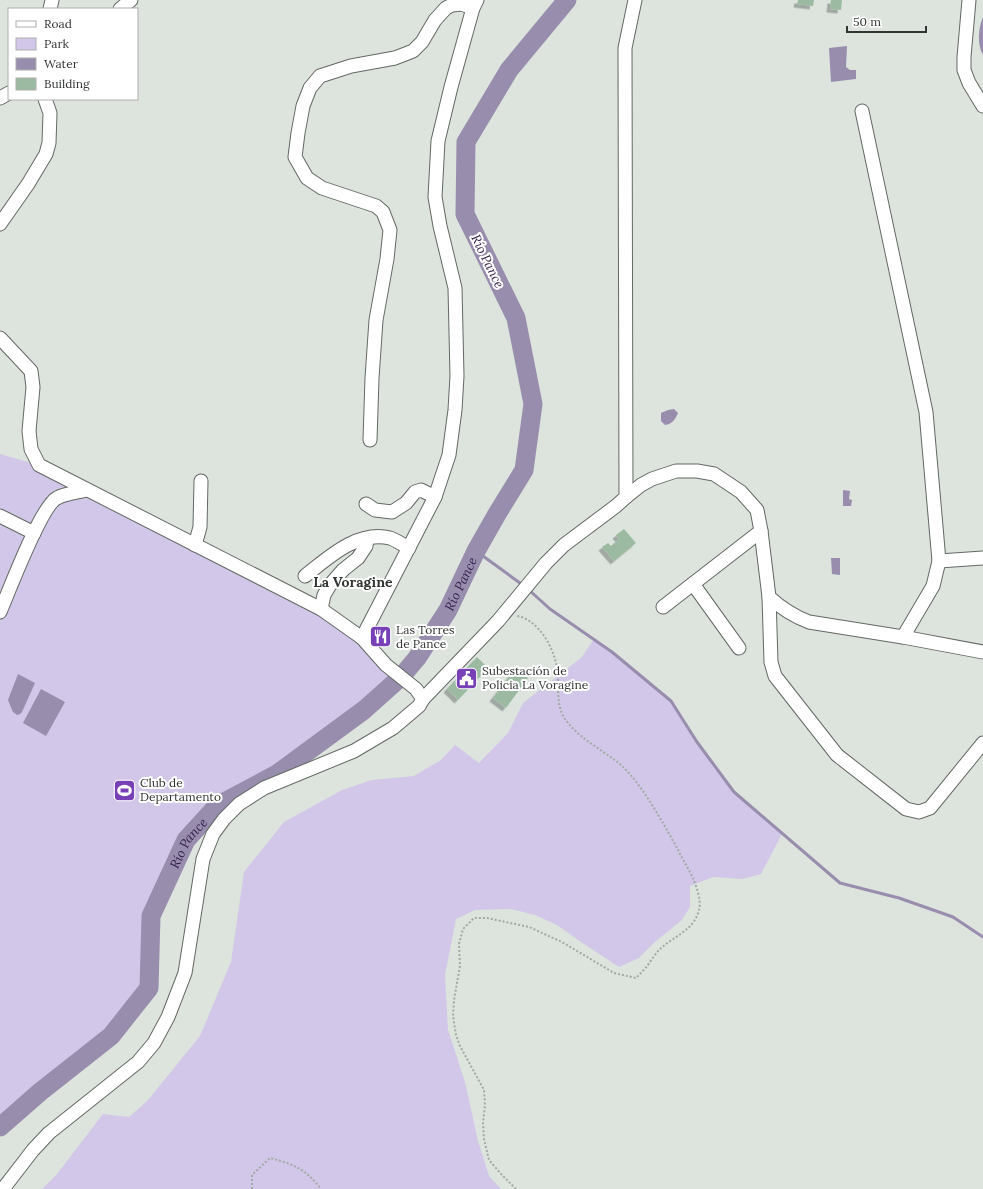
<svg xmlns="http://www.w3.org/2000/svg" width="983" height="1189" font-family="Lora,serif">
<defs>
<filter id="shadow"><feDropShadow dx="-3.5" dy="3.5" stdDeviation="0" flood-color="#0004"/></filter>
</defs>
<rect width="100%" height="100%" fill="#dce4dd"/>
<g fill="#d2c7e8">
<polygon points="0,454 39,465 321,609 401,677 364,710 277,774 217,806 186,840 151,916 149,988 111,1036 40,1092 0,1127"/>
<polygon points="594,639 612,652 671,701 697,742 734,792 782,834 761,874 743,879 713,877 690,886 690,907 682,920 655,942 639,958 619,967 581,942 557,925 535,915 511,909 475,910 456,919 445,975 448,1030 465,1082 478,1141 489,1176 501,1189 42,1189 57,1174 103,1114 129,1117 148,1100 200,1036 231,962 244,872 284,822 342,790 372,780 414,776 441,760 455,745 479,763 508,733 523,703 582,657"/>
</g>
<g fill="#998dae">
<path d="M983 17V55C977 45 978 28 983 17Z"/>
<polygon points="847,46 846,67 850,70 856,70 856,79 831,82 829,48"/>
<path d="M674 409 678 413C675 420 672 424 665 425L661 421V413L668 410Z"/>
<polygon points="843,490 850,491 849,499 852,500 851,506 843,506"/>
<polygon points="831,558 840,558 840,575 832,574"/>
<polygon points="18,674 35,683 22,712 20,714 17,715 13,712 8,700"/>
<polygon points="41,689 65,702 46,736 23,723"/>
</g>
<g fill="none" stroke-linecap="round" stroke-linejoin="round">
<g stroke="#998dae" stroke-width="3">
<polyline points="476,551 520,583"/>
<polyline points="529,590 550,609 612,652 671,701 697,742 734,792 840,883 899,898 953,917 983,937"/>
</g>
<path stroke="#998dae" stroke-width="19" id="s1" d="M0 1127 40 1092 111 1036 149 988 151 916 186 840 217 806 277 774 364 710 401 677 417 658 448 610 476 551 497 514 524 470 533 404 516 318 465 214 466 142 509 70 567 0"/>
</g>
<g fill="#9cbaa1" filter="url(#shadow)">
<polygon points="798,0 814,0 813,6 797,4"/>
<polygon points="831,0 842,0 841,10 830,9"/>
<polygon points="624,529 636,543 614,561 602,547 608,543 611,546 619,539 616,535"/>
<polygon points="477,657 488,668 458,700 447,689"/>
<polygon points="515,669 528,678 506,708 493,698"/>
</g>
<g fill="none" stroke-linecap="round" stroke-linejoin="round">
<defs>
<g id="minor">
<polyline points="969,0 964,57 964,70 969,83 983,106"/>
<polyline points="50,9 52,0"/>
<polyline points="120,9 131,0"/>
<polyline points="0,98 9,93"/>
<polyline points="862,111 926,412 939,561 933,586 903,637"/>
<polyline points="0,224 28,184 46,154 49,143 50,113 45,99"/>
<polyline points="0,338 31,371 33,387 29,431 31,449 39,465 321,609 362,638 386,665 416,689 423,699"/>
<polyline points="370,440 372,378 376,320 387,259 390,230 383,212 376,206 322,188 307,178 295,157 298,133 303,106 310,88 320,76 351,66 395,58 413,51 422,42 435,20 446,8 452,5 461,4 473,8"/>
<path d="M626 497 641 485 652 479 676 471H697L714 474 741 492 757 510 761 531 769 597C781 608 793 616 809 622L903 637 983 652"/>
<polyline points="366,504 375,510 392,512 406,503 415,492 421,490 435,497"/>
<polyline points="0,516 34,533"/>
<polyline points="195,545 200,527 201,481"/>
<polyline points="939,561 983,558"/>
<path d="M305 576C328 558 357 530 390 538 396 540 403 545 409 548"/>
<polyline points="693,584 739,648"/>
<polyline points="769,597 771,662 775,676 837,755 906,809 919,812 930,808 983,743"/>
<polyline points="663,607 761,531"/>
<polyline points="321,609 324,595 330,585 343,570 358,558 366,546 367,539"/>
<path d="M0 612C9 591 41 506 57 498 64 494 79 492 87 490"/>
<polyline points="362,638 435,497 449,455 455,410 457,376 455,288 440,226 435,197 438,141 451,87 473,8 477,0"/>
<polyline points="3,1189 33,1150 49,1133 138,1062 154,1043 168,1017 185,973 203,859 213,834 224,819 239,804 264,788 354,751 393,728 419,706 423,699 498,621 546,563 564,545 616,506 626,497 625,48 635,0"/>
</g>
</defs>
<use href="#minor" stroke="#636964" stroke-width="15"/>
<g stroke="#a3a9a4" stroke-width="2" stroke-dasharray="2 2" stroke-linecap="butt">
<path d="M252 1189V1175L270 1158C293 1164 306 1169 321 1189"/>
<path d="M516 1189 502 1175 489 1160 484 1139 483 1123 485 1105 484 1090 460 1046 456 1035 453 1016 454 1000 460 966 459 944 463 929 474 918H487L529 927 562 942 614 973 636 978C641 973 646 968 650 962 653 958 656 953 659 950 673 936 694 931 699 910 702 901 696 886 693 878 688 868 682 858 677 848 663 823 642 784 621 765 603 750 579 739 565 719 555 704 560 686 557 669 555 649 538 619 517 616"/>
</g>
<use href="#minor" stroke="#fff" stroke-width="13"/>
</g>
<defs>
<symbol id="restaurant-square" viewBox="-11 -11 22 22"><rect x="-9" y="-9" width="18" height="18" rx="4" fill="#7740b7" stroke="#fff"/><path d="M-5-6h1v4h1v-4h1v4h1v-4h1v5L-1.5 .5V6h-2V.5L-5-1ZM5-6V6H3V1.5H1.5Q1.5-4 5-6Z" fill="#fff"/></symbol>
<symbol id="civic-square" viewBox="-11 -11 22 22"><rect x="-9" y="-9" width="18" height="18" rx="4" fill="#7740b7" stroke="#fff"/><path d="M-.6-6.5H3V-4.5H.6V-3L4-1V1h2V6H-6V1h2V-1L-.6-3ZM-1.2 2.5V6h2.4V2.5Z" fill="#fff"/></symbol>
<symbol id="stadium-square" viewBox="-11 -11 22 22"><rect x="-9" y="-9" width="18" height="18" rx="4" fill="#7740b7" stroke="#fff"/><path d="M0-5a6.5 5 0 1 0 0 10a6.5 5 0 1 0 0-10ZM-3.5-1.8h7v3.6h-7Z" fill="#fff"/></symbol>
</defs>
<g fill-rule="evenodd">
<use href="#restaurant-square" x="368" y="624" width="25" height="25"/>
<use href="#civic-square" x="454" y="666" width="25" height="25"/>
<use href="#stadium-square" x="112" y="778" width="25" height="25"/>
</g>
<g text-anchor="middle" stroke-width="4" stroke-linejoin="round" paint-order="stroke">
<g font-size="12" fill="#313432" stroke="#fff" text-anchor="start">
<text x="396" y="634">Las Torres<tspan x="396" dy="14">de Pance</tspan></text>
<text x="482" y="675">Subestación de<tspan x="482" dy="14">Policia La Voragine</tspan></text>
<text x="140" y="787">Club de<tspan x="140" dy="14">Departamento</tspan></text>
</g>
<g font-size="13" font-style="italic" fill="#321f4b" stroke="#fff">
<text transform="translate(488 261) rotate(64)" y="5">Río Pance</text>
<text dy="5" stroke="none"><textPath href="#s1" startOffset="743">Río Pance</textPath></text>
<text dy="5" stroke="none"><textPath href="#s1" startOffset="359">Río Pance</textPath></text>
</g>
<g font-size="14" font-weight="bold" fill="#323733" stroke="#fff">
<text x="353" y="587">La Voragine</text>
</g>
</g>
<rect x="8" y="8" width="130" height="92" fill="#ffffff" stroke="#adaead"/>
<rect x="16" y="21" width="20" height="6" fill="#ffffff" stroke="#adaead"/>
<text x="44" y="28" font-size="12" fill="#313432">Road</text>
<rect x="16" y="38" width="20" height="12" fill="#d2c7e8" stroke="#adaead"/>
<text x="44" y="48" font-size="12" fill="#313432">Park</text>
<rect x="16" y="58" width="20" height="12" fill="#998dae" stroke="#adaead"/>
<text x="44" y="68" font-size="12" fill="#313432">Water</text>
<rect x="16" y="78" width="20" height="12" fill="#9cbaa1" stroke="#adaead"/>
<text x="44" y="88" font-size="12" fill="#313432">Building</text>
<path d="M847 26v6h79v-6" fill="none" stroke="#313432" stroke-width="2"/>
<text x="853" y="26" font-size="12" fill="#313432" stroke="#ffffff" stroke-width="3" paint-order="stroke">50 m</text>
</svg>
